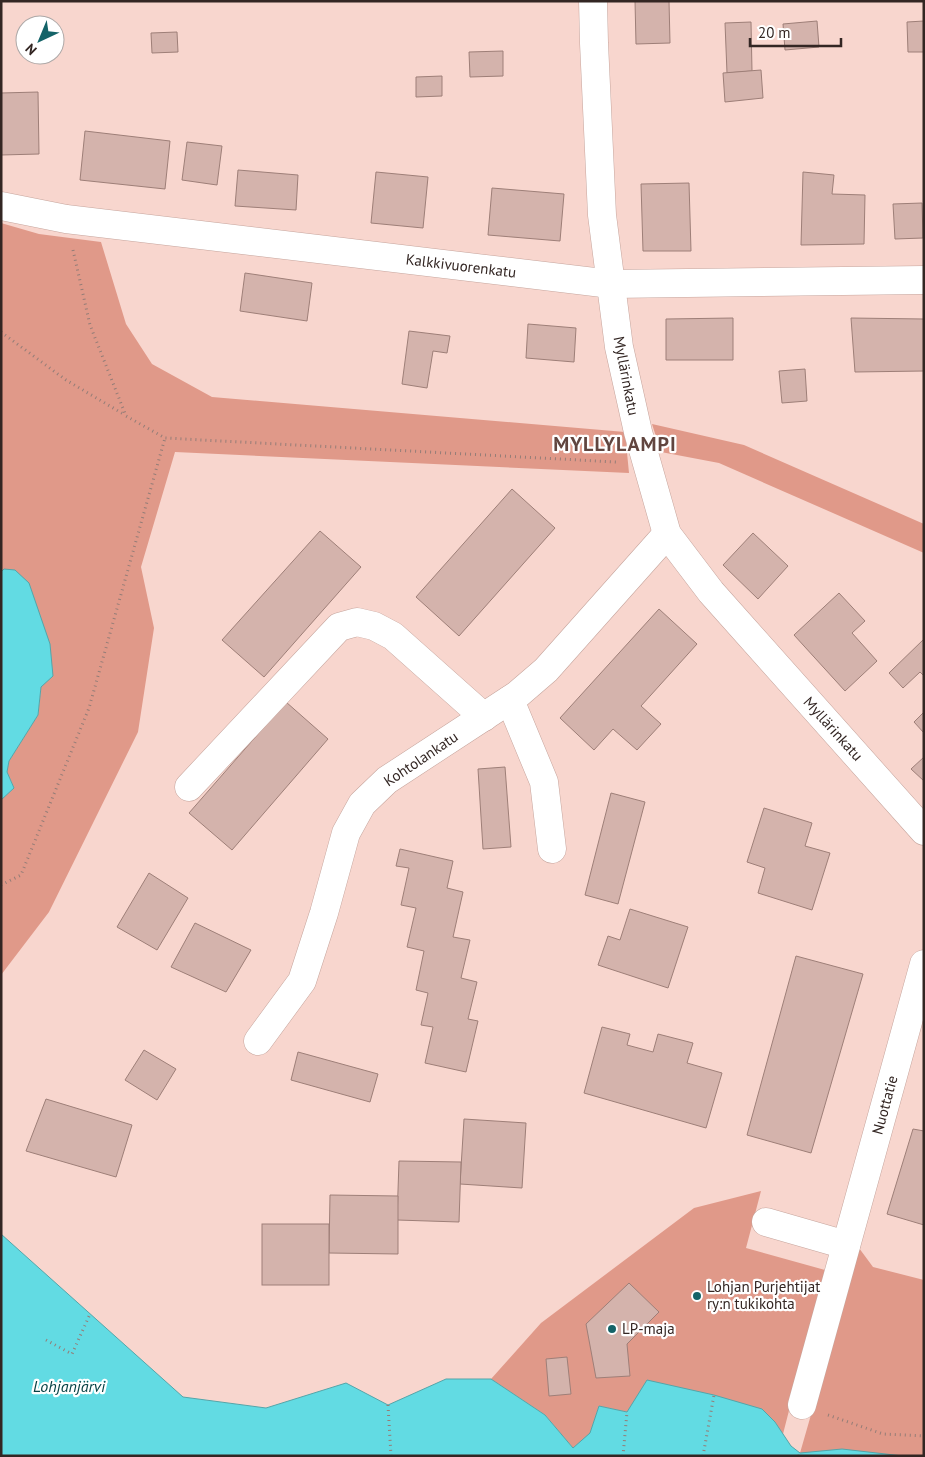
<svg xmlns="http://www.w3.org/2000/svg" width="925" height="1457" font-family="'PT Sans',sans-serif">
<rect width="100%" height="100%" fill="#f8d6ce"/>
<g fill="#e09989">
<polygon points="1,223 39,234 101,242 126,324 152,364 212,397 625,432 629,473 175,452 141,567 154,628 138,732 49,912 1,975 1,800 14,788 7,772 9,761 38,715 41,687 4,569 1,572"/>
<polygon points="652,424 744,445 924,524 924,553 719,463 661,452"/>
<polygon points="761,1191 746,1248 825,1270 783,1434 775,1422 627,1412 599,1406 590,1434 573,1448 545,1415 491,1379 541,1323 694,1208"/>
<polygon points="859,1248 873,1267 924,1280 924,1456 800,1453"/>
</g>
<g fill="#62dbe3" stroke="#54a5a9">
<polygon points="4,569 15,570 29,583 50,644 53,676 41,687 38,715 9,761 7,772 14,788 1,800 1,572"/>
<polygon points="1,1234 183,1397 266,1408 346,1383 388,1405 446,1379 491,1379 545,1415 573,1448 590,1433 599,1406 627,1412 647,1380 714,1395 762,1409 775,1422 791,1446 800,1453 842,1449 903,1456 1,1456"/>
</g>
<g fill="#d4b3ac" stroke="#9e7f78">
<polygon points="635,1 669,1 670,43 636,44"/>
<polygon points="817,21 819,47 785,50 783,24"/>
<polygon points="924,21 924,52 908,52 907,22"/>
<polygon points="751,22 752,71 727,73 725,23"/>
<polygon points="177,32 178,52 152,53 151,33"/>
<polygon points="503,51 503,76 470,77 469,52"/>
<polygon points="761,70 763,98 725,102 723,73"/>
<polygon points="442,76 442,96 416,97 416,77"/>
<polygon points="38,92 39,154 1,155 1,93"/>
<polygon points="85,131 170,141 165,189 80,180"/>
<polygon points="187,142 222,146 217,185 182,180"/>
<polygon points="238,170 298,175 296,210 235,206"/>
<polygon points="376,172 428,177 423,228 371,223"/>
<polygon points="803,172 834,175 832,194 865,195 864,244 801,245"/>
<polygon points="689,183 691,251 643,251 641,184"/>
<polygon points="492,188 564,194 560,241 488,235"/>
<polygon points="922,203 923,238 895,239 893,204"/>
<polygon points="245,273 312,283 307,321 240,311"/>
<polygon points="733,318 733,360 666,360 666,319"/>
<polygon points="851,318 924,319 924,371 855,372"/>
<polygon points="528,324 576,328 574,362 526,358"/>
<polygon points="409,331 450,336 447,353 433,351 427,388 402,384"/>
<polygon points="805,369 807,401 782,403 779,371"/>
<polygon points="512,489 555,528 459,636 416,597"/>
<polygon points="320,531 361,567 264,677 222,640"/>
<polygon points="753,533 788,566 758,599 723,565"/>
<polygon points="839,593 865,621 852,633 877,661 845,691 794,635"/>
<polygon points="659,609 697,644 641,706 661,724 637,750 613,729 594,750 560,718"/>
<polygon points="924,639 924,676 920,672 903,688 889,673"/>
<polygon points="286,702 328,739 232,850 189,813"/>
<polygon points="924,712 924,733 914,722"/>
<polygon points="924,757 924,781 911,769"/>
<polygon points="505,767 511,847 483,849 478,769"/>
<polygon points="611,793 645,802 618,904 585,895"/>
<polygon points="764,808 812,823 805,846 830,853 812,910 758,893 765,868 747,862"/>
<polygon points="400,849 453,861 447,888 463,892 453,937 470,940 461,978 477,982 468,1019 478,1021 466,1072 425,1063 433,1027 421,1025 428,993 416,990 424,951 407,947 416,908 401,905 409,868 396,866"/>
<polygon points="149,873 188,898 157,950 117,927"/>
<polygon points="630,909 688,927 668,988 598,965 608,936 620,940"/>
<polygon points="195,923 251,950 226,992 171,967"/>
<polygon points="796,956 863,974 811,1153 747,1135"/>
<polygon points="602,1027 630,1034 627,1045 653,1052 658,1034 693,1043 687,1063 722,1073 706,1128 584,1093"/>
<polygon points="144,1050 176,1069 157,1100 125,1080"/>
<polygon points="298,1052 378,1074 370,1102 291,1080"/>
<polygon points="46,1099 132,1125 116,1177 26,1151"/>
<polygon points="464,1119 526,1123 522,1188 460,1184"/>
<polygon points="913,1129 924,1131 924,1225 887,1214"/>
<polygon points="399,1161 461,1162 459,1222 397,1220"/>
<polygon points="330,1195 398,1196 398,1254 329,1253"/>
<rect x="262" y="1224" width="67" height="61"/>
<polygon points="629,1283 659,1312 627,1344 630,1376 596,1378 586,1324"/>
<polygon points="567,1357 571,1394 549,1396 546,1359"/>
</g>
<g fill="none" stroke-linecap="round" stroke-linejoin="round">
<defs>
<g id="minor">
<polyline points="593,1 594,43 602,215 619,347 638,432 667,534 711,592 924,831"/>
<polyline points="1,206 66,219 611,284 924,280"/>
<polyline points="510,700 544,782 552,849"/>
<polyline points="189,787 339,627 357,622 374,626 393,636 484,717"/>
<polyline points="258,1041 302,981 324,913 346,833 362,804 387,780 517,695 546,670 667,534"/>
<polyline points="766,1222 846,1245"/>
<polyline points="802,1405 924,964"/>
</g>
</defs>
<use href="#minor" stroke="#c6a59d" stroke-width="29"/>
<g stroke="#947d77" stroke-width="3" stroke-dasharray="1 4" stroke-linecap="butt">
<polyline points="73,250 90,325 126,416 165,438 616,462"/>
<polyline points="1,332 66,380 125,415"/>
<polyline points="1,885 21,875 89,708 165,438"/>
<polyline points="46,1340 72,1354 90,1314"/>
<polyline points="388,1405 391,1456"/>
<polyline points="828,1415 883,1434 924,1436"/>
<polyline points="623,1456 627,1412"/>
<polyline points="703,1456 714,1395"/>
<polyline points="799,1456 800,1453"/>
</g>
<use href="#minor" stroke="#fff" stroke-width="28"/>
</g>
<g fill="#146368" stroke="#fff" stroke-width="2">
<circle cx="697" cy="1296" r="5"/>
<circle cx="612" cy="1329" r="5"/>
</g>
<g text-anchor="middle" stroke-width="4.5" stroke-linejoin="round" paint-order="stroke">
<g font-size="15" fill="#332623" stroke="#fff">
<text transform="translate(461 266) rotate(7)" y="5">Kalkkivuorenkatu</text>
<text transform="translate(626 376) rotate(79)" y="5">Myllärinkatu</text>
<text transform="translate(833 729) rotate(48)" y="5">Myllärinkatu</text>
<text transform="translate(421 759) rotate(-34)" y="5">Kohtolankatu</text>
<text transform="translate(885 1105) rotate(-75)" y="5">Nuottatie</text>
</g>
<g font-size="15" fill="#332623" stroke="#fff" text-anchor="start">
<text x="707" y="1292">Lohjan Purjehtijat<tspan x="707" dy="17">ry:n tukikohta</tspan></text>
<text x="622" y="1334">LP-maja</text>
</g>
<g font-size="16" font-style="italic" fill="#074245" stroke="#fff">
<text x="69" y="1392">Lohjanjärvi</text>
</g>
<g font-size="20" font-weight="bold" letter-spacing="1" fill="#61453f" stroke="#fff">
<text x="615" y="451">MYLLYLAMPI</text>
</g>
</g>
<rect width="925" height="1457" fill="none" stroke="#332623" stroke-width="5"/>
<g transform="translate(40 40) rotate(224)"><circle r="24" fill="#ffffff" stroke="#ada8a7"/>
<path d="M0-4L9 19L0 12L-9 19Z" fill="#146368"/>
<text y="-8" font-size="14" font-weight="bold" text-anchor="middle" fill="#332623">N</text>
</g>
<path d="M750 38v8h91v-8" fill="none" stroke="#332623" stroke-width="2.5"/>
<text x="758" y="38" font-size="15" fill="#332623" stroke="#ffffff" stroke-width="4" paint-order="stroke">20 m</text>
</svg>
